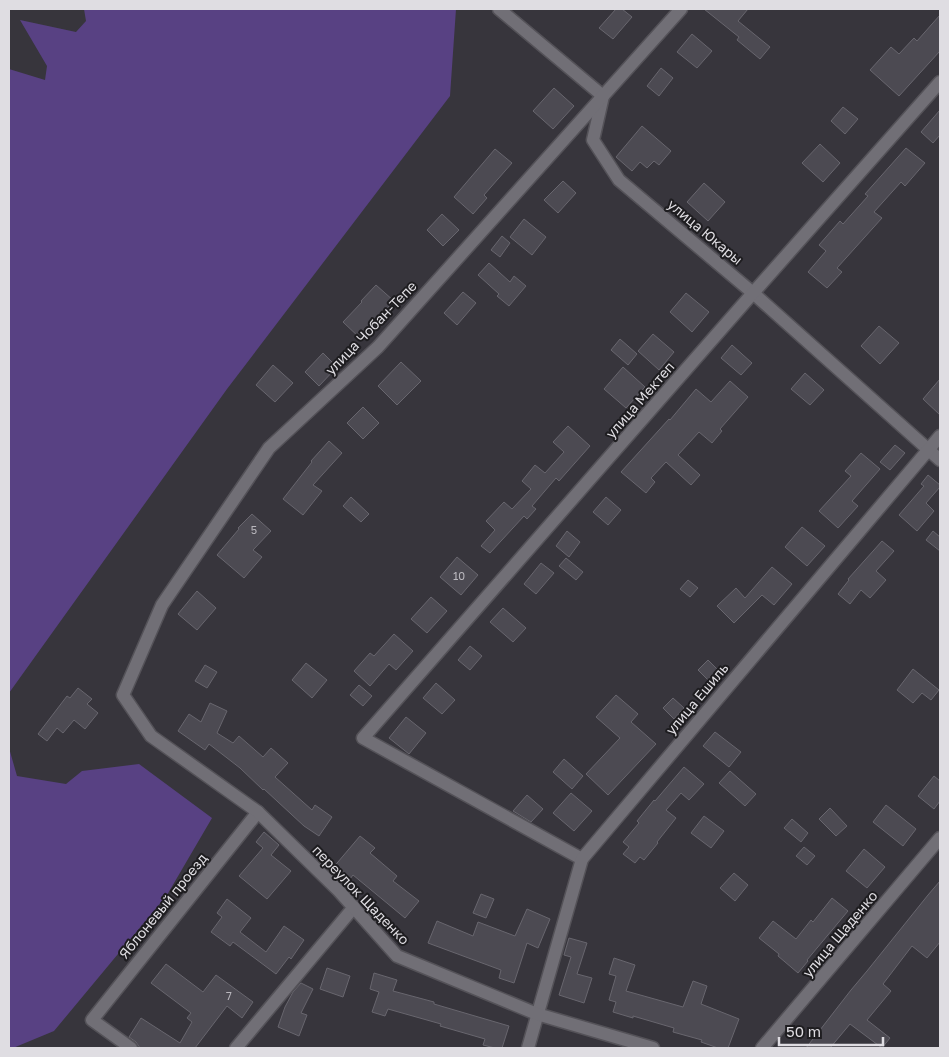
<svg xmlns="http://www.w3.org/2000/svg" width="949" height="1057" font-family="'Golos Text',sans-serif">
<rect width="100%" height="100%" fill="#37353c"/>
<g fill="#584183">
<polygon points="84,9 456,9 450,96 227,389 9,693 9,69 45,80 47,66 20,20 76,32 86,21"/>
<polygon points="9,748 17,776 66,784 82,771 139,764 212,818 167,895 54,1031 13,1048 9,1048"/>
</g>
<g fill="#4c4a52" stroke="#68666e">
<polygon points="616,9 622,9 632,17 613,39 599,28"/>
<polygon points="704,9 748,9 738,21 770,47 760,59 737,40 739,37"/>
<polygon points="940,15 940,51 899,96 870,70 891,47 899,54 914,38 917,41"/>
<polygon points="692,34 712,51 697,68 677,52"/>
<polygon points="661,68 673,78 659,96 647,86"/>
<polygon points="554,88 574,106 553,129 533,111"/>
<polygon points="843,107 858,119 845,134 831,121"/>
<polygon points="940,110 940,135 933,143 921,132"/>
<polygon points="642,126 671,151 659,165 654,161 647,168 640,162 632,171 616,157"/>
<polygon points="820,144 840,163 823,182 802,163"/>
<polygon points="906,148 925,163 905,186 901,182 874,212 882,218 837,268 842,272 827,288 808,272 826,251 819,245 840,221 843,224 868,196 865,194"/>
<polygon points="495,149 512,163 484,195 487,198 473,214 454,197"/>
<polygon points="563,181 576,193 558,213 544,200"/>
<polygon points="704,183 725,202 708,221 687,202"/>
<polygon points="442,214 459,230 443,246 427,230"/>
<polygon points="524,219 546,237 532,255 510,237"/>
<polygon points="502,236 510,243 500,257 491,250"/>
<polygon points="489,263 510,282 514,276 526,286 509,306 497,296 499,294 478,275"/>
<polygon points="376,285 394,301 375,321 378,324 362,340 343,322 362,302 361,301"/>
<polygon points="463,292 476,303 457,325 444,313"/>
<polygon points="686,293 709,312 692,332 670,312"/>
<polygon points="879,326 899,343 880,364 861,346"/>
<polygon points="653,334 674,352 659,370 638,351"/>
<polygon points="620,339 637,354 628,365 611,350"/>
<polygon points="732,345 752,363 741,375 721,358"/>
<polygon points="323,353 337,367 319,386 305,372"/>
<polygon points="401,362 421,381 397,405 378,386"/>
<polygon points="273,365 293,383 275,402 256,385"/>
<polygon points="623,367 645,387 626,408 604,389"/>
<polygon points="805,373 824,390 810,405 791,389"/>
<polygon points="940,379 940,415 923,399"/>
<polygon points="730,381 748,397 720,429 722,431 712,443 699,432 678,455 700,475 691,485 666,462 651,478 655,482 646,493 621,472 669,419 670,420 696,389 711,402"/>
<polygon points="363,407 379,423 363,439 347,423"/>
<polygon points="568,426 590,446 559,481 556,478 532,506 536,509 527,519 524,516 490,553 481,546 495,530 486,521 504,502 512,509 531,489 522,481 535,465 545,473 564,452 553,442"/>
<polygon points="329,441 342,453 313,485 322,491 303,515 283,499 312,462 311,461"/>
<polygon points="895,445 905,453 890,470 880,462"/>
<polygon points="861,453 880,469 852,501 858,506 838,528 819,511 851,476 845,471"/>
<polygon points="928,475 940,485 940,487 926,503 934,511 917,531 899,515 924,486 921,484"/>
<polygon points="351,497 369,514 361,522 343,506"/>
<polygon points="606,497 621,510 608,525 593,512"/>
<polygon points="252,514 271,531 253,550 262,557 244,578 217,555 239,529 238,528"/>
<polygon points="802,527 825,546 807,566 785,547"/>
<polygon points="567,531 580,542 569,557 556,546"/>
<polygon points="933,531 940,537 940,551 926,540"/>
<polygon points="882,541 894,551 876,571 886,580 870,598 861,590 850,604 838,594 849,580 848,579"/>
<polygon points="457,557 478,575 461,595 440,577"/>
<polygon points="566,558 583,572 576,580 559,566"/>
<polygon points="541,563 554,573 536,594 524,584"/>
<polygon points="772,567 792,584 774,605 762,595 734,623 717,606 736,588 745,598"/>
<polygon points="688,580 698,588 690,597 680,589"/>
<polygon points="197,591 216,608 197,630 178,614"/>
<polygon points="431,597 447,611 427,633 411,619"/>
<polygon points="503,608 526,628 513,642 490,622"/>
<polygon points="394,634 413,651 396,670 389,664 370,686 354,671 370,653 374,656"/>
<polygon points="470,646 482,656 470,670 458,660"/>
<polygon points="708,660 719,671 709,681 698,670"/>
<polygon points="306,663 327,680 312,698 292,680"/>
<polygon points="205,665 217,672 207,688 195,681"/>
<polygon points="913,669 939,690 931,700 922,693 913,703 897,690"/>
<polygon points="436,683 455,700 442,714 423,698"/>
<polygon points="359,685 372,696 363,706 350,695"/>
<polygon points="78,688 92,699 87,704 98,713 85,729 74,720 63,733 57,728 47,741 38,734 67,696 70,698"/>
<polygon points="616,695 638,714 631,722 656,744 608,795 586,774 620,738 596,717"/>
<polygon points="673,698 684,708 674,719 663,708"/>
<polygon points="210,703 227,711 217,733 233,743 239,736 263,757 271,748 288,763 275,777 312,810 315,805 332,817 319,836 304,826 264,789 263,790 240,768 209,744 205,750 178,731 189,714 201,722"/>
<polygon points="406,717 426,733 409,754 389,738"/>
<polygon points="715,732 741,752 729,767 703,746"/>
<polygon points="564,759 583,776 572,789 553,772"/>
<polygon points="684,767 704,784 689,800 681,793 666,810 676,818 657,842 658,843 644,860 640,857 635,863 623,854 629,847 623,842 639,823 637,821 654,800 655,801"/>
<polygon points="730,771 756,794 745,806 719,783"/>
<polygon points="934,776 940,781 940,801 934,809 918,796"/>
<polygon points="571,793 592,811 574,831 553,813"/>
<polygon points="527,795 543,809 531,822 513,811"/>
<polygon points="886,805 916,829 903,846 873,822"/>
<polygon points="830,808 847,826 836,836 819,819"/>
<polygon points="704,816 724,831 711,848 691,833"/>
<polygon points="792,819 808,833 801,842 784,828"/>
<polygon points="264,832 279,845 271,855 291,871 267,899 239,876 263,848 256,842"/>
<polygon points="360,836 375,848 370,853 397,876 393,881 419,901 405,918 353,875 350,879 346,876 343,878 332,869"/>
<polygon points="804,847 815,856 807,865 796,856"/>
<polygon points="864,849 885,867 867,888 846,871"/>
<polygon points="734,873 748,885 735,901 720,888"/>
<polygon points="940,881 940,942 927,958 912,946 883,984 891,991 867,1020 890,1038 882,1048 850,1024 830,1048 806,1048 851,990 867,971 928,895"/>
<polygon points="481,894 494,899 486,918 473,913"/>
<polygon points="832,898 848,911 807,960 808,961 798,973 778,956 779,954 759,938 773,921 796,939 811,920 813,922"/>
<polygon points="227,899 251,918 240,932 266,952 284,926 304,940 291,959 289,957 276,974 233,942 230,946 211,932 222,917 217,913"/>
<polygon points="527,909 550,919 538,948 527,943 514,983 499,978 501,970 428,943 437,921 473,936 478,922 515,936"/>
<polygon points="569,938 587,943 577,974 592,978 584,1003 559,995 571,957 564,955"/>
<polygon points="614,958 635,965 626,991 683,1007 693,981 707,986 701,1004 739,1019 728,1048 718,1048 701,1042 702,1040 673,1032 674,1028 633,1016 633,1018 613,1012 616,1002 609,1000 616,976 609,974"/>
<polygon points="166,964 203,992 216,975 253,1002 242,1018 227,1006 195,1048 140,1048 136,1042 129,1037 141,1018 180,1043 192,1022 187,1018 191,1013 151,983"/>
<polygon points="327,968 350,976 343,997 320,989"/>
<polygon points="374,973 397,980 393,991 434,1002 434,1004 509,1026 502,1048 495,1048 483,1045 485,1039 440,1026 441,1024 388,1009 385,1016 372,1012 379,992 370,989"/>
<polygon points="301,983 313,989 301,1013 307,1015 299,1036 278,1027 285,1007 293,992"/>
</g>
<g fill="none" stroke-linecap="round" stroke-linejoin="round">
<defs>
<g id="minor">
<polyline points="499,9 603,96 593,140 619,180 753,293 940,460"/>
<polyline points="582,859 363,738 753,293 940,82"/>
<polyline points="131,1048 92,1020 258,812"/>
<polyline points="236,1048 354,907"/>
<polyline points="528,1048 582,859 940,436"/>
<polyline points="653,1048 537,1014 397,956 339,891 258,812 151,736 123,695 162,605 269,448 378,347 681,9"/>
<polyline points="762,1048 940,838"/>
</g>
</defs>
<use href="#minor" stroke="#545258" stroke-width="15"/>
<use href="#minor" stroke="#716f76" stroke-width="12"/>
</g>
<g text-anchor="middle" stroke-width="4" stroke-linejoin="round" paint-order="stroke">
<g font-size="11" fill="#bab8be">
<text x="254" y="534">5</text>
<text x="459" y="580">10</text>
<text x="229" y="1000">7</text>
</g>
<g font-size="14" fill="#dfdde2" stroke="#1e1d20">
<text transform="translate(705 232) rotate(40)" y="5">улица Юкары</text>
<text transform="translate(371 328) rotate(-46)" y="5">улица Чобан-Тепе</text>
<text transform="translate(640 400) rotate(-49)" y="5">улица Мектеп</text>
<text transform="translate(697 699) rotate(-50)" y="5">улица Ешиль</text>
<text transform="translate(361 895) rotate(46)" y="5">переулок Щаденко</text>
<text transform="translate(163 906) rotate(-51)" y="5">Яблоневый проезд</text>
<text transform="translate(840 934) rotate(-50)" y="5">улица Щаденко</text>
</g>
</g>
<rect width="949" height="1057" fill="none" stroke="#dfdde2" stroke-width="20"/>
<path d="M779 1037v8h104v-8" fill="none" stroke="#dfdde2" stroke-width="2.5"/>
<text x="786" y="1037" font-size="15" fill="#dfdde2" stroke="#1e1d20" stroke-width="4" paint-order="stroke">50 m</text>
</svg>
